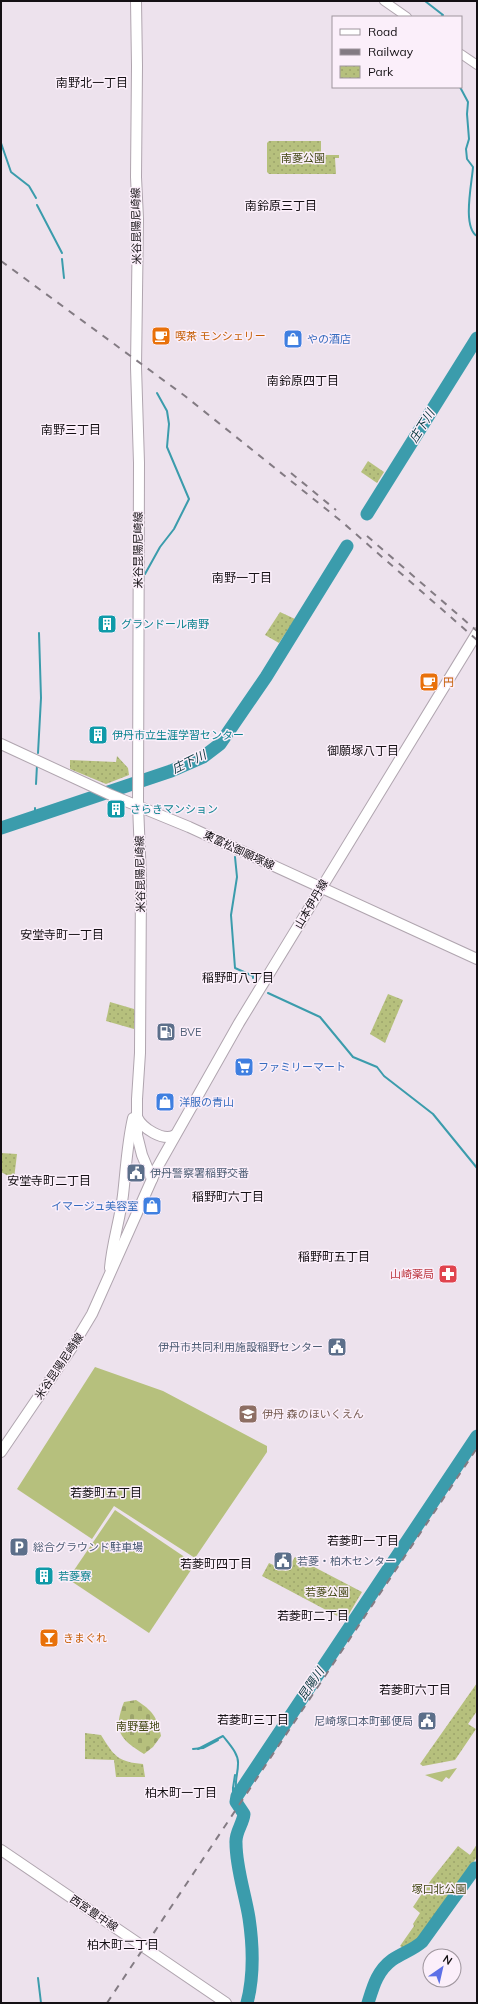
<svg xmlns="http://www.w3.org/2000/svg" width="478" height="2004" font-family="Mulish,'Noto Sans JP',sans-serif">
<defs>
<pattern id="cemetery-stones" width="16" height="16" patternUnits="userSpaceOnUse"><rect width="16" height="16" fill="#b6c07d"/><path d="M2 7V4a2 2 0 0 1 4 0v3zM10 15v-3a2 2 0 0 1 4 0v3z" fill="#9ca46b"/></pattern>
<pattern id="park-dots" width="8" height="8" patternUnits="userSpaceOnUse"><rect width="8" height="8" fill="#b6c07d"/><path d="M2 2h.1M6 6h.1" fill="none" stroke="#9ca46b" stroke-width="1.8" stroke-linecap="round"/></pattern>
</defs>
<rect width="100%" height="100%" fill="#ede2ed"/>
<g fill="#b6c07d">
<polygon points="95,1367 163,1391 267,1446 267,1452 195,1558 114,1506 92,1539 17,1489"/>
<polygon points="115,1510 195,1564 149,1633 68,1579"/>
<polygon points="457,1768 449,1779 446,1777 442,1782 425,1775"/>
</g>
<path fill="url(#cemetery-stones)" d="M136 1700C153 1711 157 1717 161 1736L153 1747 144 1754C119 1739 113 1730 124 1702Z"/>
<g fill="url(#park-dots)">
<polygon points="269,141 321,141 321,155 339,155 339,158 335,158 336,174 269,174 267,172 267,143"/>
<polygon points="368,461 384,472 377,483 361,472"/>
<polygon points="280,612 295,619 279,643 265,635"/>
<polygon points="117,756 128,768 129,775 106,784 70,769 70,760 116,762"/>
<polygon points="388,994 403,1000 385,1043 370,1034"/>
<polygon points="110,1002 134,1009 135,1011 134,1029 106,1021"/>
<polygon points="1,1153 17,1154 14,1179 1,1172"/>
<polygon points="295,1557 362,1592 346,1619 343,1619 262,1576 269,1563 286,1571"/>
<polygon points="477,1683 477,1711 468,1724 476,1729 455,1760 423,1766 420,1764"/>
<path d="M85 1733 101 1735C114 1756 118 1762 143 1764L145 1777H116L114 1760 85 1759Z"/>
<polygon points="477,1844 477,1857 414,1946 407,1950 400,1946 414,1926 413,1924 420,1913 413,1907 431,1880 458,1846 470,1855"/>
</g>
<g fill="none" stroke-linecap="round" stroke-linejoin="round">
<g stroke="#3b9cac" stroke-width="2">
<polyline points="425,1 443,15 441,17"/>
<path d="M460 87 468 102 467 114 469 139 466 149 467 159 473 167C472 183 462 227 477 236"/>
<polyline points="1,143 11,172 29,186 36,198"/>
<polyline points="37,205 62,253"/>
<polyline points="62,259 64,278"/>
<polyline points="145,574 160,547 174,529 189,499 167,447 169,424 167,411 157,393"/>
<polyline points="38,753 41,698 39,633"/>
<polyline points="36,784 37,765"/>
<polyline points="35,811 35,808"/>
<polyline points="34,817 35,813"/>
<polyline points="235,857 237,877 231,915 235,968 253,976 253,978"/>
<polyline points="268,993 320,1017 353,1057 377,1067 384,1076 433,1114 477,1168"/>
<polyline points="193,1749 203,1748 218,1740"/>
<path d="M198 1749 223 1736C229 1744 239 1754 238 1764 238 1773 235 1779 236 1789L233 1788V1798L236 1802"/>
<polyline points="233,1788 235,1775"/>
<polyline points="38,1978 41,2003"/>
</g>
<g stroke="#3b9cac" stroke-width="13">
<polyline points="367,514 477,338"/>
<polyline points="1,828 171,771 203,757 220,744 266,677 347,546"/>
<path d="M247 2003C254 1976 253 1945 249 1918 245 1893 236 1868 236 1843 235 1832 243 1824 244 1814L236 1802 237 1796 477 1436"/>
<path d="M368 2003C373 1987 377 1971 392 1960 402 1953 413 1950 422 1942L473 1871 475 1868 477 1869"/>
</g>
<defs>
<g id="tertiary">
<polyline points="384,1 407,17"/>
<polyline points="461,54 477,65"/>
</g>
<g id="secondary">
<polyline points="136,1 137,66 136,177 138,219 136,367 139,463 138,805 141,879 140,1053 137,1099 137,1135 142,1155 152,1179"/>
<polyline points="1,744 111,795 189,827 477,959"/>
<path d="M137 1117C142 1128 163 1142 175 1135"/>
<path d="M110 1268C112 1243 120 1220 123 1195 126 1169 127 1144 133 1118"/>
<polyline points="1,1452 71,1349 92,1314 157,1168 239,1023 477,633"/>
<polyline points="1,1850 226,2003"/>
</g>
</defs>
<use href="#tertiary" stroke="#b0a5af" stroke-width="10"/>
<use href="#secondary" stroke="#b0a5af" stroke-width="12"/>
<use href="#tertiary" stroke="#fff" stroke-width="8"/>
<use href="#secondary" stroke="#fff" stroke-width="10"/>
<g stroke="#837b83" stroke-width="2" stroke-dasharray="7 7" stroke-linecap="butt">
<polyline points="1,261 185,396 341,521 477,640"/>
<polyline points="291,473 336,510"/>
<polyline points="367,536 477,631"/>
<polyline points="107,2003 477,1448"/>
</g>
</g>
<defs>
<symbol id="cafe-square" viewBox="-11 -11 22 22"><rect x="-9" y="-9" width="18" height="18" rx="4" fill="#e8710a" stroke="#fbeffa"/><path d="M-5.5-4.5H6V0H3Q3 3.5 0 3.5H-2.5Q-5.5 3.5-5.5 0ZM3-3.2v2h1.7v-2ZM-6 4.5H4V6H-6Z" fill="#fff"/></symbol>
<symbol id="shop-square" viewBox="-11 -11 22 22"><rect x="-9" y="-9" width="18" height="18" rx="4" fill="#3f7fe0" stroke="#fbeffa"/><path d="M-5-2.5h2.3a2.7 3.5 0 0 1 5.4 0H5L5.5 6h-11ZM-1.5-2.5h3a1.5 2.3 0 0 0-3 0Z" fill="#fff"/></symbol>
<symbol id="building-square" viewBox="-11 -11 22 22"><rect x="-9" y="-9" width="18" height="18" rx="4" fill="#0f9aa8" stroke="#fbeffa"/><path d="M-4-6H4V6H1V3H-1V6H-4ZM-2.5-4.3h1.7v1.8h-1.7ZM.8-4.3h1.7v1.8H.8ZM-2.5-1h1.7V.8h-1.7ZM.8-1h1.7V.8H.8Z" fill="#fff"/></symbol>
<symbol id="fuel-square" viewBox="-11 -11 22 22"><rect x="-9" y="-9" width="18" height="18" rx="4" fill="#5c6f8a" stroke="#fbeffa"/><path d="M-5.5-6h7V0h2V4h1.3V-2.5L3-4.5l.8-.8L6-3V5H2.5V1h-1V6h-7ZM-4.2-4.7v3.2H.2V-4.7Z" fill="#fff"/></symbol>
<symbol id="supermarket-square" viewBox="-11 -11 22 22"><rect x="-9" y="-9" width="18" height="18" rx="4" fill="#3f7fe0" stroke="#fbeffa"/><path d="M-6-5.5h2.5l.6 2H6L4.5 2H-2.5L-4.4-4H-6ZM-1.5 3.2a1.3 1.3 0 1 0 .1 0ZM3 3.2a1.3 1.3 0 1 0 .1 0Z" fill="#fff"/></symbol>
<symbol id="civic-square" viewBox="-11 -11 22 22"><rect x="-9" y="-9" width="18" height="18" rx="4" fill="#5c6f8a" stroke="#fbeffa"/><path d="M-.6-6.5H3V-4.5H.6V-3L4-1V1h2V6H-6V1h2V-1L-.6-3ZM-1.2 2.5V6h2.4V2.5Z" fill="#fff"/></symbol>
<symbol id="pharmacy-square" viewBox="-11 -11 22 22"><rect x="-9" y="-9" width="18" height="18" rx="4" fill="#e0444e" stroke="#fbeffa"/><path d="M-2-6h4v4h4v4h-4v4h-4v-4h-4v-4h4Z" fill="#fff"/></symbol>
<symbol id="school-square" viewBox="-11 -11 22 22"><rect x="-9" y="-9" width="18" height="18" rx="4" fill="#8d6e63" stroke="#fbeffa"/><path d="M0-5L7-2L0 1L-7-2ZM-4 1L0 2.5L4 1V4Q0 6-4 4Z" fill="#fff"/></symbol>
<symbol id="parking-square" viewBox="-11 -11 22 22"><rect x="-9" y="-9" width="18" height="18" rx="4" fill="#5c6f8a" stroke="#fbeffa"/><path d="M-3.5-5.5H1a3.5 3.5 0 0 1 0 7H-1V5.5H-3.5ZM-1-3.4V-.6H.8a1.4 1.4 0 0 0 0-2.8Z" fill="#fff"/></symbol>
<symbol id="bar-square" viewBox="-11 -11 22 22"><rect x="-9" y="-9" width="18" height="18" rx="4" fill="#e8710a" stroke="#fbeffa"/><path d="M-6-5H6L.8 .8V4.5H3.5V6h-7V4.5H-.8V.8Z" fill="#fff"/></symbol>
</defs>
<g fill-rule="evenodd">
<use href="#cafe-square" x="150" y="325" width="22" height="22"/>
<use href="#shop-square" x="282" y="328" width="22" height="22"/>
<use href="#building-square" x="96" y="613" width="22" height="22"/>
<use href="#cafe-square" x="418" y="671" width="22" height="22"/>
<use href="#building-square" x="87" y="724" width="22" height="22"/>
<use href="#building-square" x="105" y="798" width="22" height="22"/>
<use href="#fuel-square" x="155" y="1021" width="22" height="22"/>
<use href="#supermarket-square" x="233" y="1056" width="22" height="22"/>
<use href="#shop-square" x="154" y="1091" width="22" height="22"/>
<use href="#civic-square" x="125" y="1162" width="22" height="22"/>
<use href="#shop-square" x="141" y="1195" width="22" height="22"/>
<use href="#pharmacy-square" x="437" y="1263" width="22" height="22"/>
<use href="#civic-square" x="326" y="1336" width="22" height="22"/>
<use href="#school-square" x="237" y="1403" width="22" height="22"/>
<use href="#parking-square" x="8" y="1536" width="22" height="22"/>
<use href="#civic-square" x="272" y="1550" width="22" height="22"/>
<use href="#building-square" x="33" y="1565" width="22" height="22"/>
<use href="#bar-square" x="38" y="1627" width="22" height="22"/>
<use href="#civic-square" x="416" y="1710" width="22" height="22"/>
</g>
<g text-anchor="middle" stroke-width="3" stroke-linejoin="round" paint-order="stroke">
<g font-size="11" fill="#434815" stroke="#fbeffa">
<text x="303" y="162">南菱公園</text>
<text x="327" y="1596">若菱公園</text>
<text x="138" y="1730">南野墓地</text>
<text x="439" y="1893">塚口北公園</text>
</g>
<g font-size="11" fill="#141014" stroke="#fbeffa">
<text transform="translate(136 226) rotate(-91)" y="4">米谷昆陽尼崎線</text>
<text transform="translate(138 550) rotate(-90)" y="4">米谷昆陽尼崎線</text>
<text transform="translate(239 850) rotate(25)" y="4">東富松御願塚線</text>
<text transform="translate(140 874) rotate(-91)" y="4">米谷昆陽尼崎線</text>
<text transform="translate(311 904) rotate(-60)" y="4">山本伊丹線</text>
<text transform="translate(59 1366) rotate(-56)" y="4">米谷昆陽尼崎線</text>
<text transform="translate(94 1913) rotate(34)" y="4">西宮豊中線</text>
</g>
<g font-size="11" fill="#c56008" stroke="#fbeffa" text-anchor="start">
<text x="175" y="340">喫茶 モンシェリー</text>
<text x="443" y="686">円</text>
<text x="63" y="1642">きまぐれ</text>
</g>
<g font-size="11" fill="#366cbe" stroke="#fbeffa" text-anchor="start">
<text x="307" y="343">やの酒店</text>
<text x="258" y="1071">ファミリーマート</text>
<text x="179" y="1106">洋服の青山</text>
<text x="138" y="1210" text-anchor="end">イマージュ美容室</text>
</g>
<g font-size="11" fill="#0d838f" stroke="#fbeffa" text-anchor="start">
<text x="121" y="628">グランドール南野</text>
<text x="112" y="739">伊丹市立生涯学習センター</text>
<text x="130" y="813">さらきマンション</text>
<text x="58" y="1580">若菱寮</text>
</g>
<g font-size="11" fill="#4e5e75" stroke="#fbeffa" text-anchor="start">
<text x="180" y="1036">BVE</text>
<text x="150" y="1177">伊丹警察署稲野交番</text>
<text x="323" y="1351" text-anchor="end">伊丹市共同利用施設稲野センター</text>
<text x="33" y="1551">総合グラウンド駐車場</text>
<text x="297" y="1565">若菱・柏木センター</text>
<text x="413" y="1725" text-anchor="end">尼崎塚口本町郵便局</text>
</g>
<g font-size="11" fill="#be3a42" stroke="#fbeffa" text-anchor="end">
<text x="434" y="1278">山崎薬局</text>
</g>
<g font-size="11" fill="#785e54" stroke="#fbeffa" text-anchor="start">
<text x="262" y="1418">伊丹 森のほいくえん</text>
</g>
<g font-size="12" fill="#141014" stroke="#fbeffa">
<text x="92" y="87">南野北一丁目</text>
<text x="281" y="210">南鈴原三丁目</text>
<text x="303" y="385">南鈴原四丁目</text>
<text x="71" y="434">南野三丁目</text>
<text x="242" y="582">南野一丁目</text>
<text x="363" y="755">御願塚八丁目</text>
<text x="62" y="939">安堂寺町一丁目</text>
<text x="238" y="982">稲野町八丁目</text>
<text x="49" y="1185">安堂寺町二丁目</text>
<text x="228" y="1201">稲野町六丁目</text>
<text x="334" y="1261">稲野町五丁目</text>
<text x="106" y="1497">若菱町五丁目</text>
<text x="363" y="1545">若菱町一丁目</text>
<text x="216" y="1568">若菱町四丁目</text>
<text x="313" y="1620">若菱町二丁目</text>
<text x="415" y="1694">若菱町六丁目</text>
<text x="253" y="1724">若菱町三丁目</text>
<text x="181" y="1797">柏木町一丁目</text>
<text x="123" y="1949">柏木町二丁目</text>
</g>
<g font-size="12" font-style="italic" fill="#09373e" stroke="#fbeffa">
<text transform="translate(422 426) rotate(-58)" y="4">庄下川</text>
<text transform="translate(189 762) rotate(-26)" y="4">庄下川</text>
<text transform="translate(311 1684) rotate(-56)" y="4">昆陽川</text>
</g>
</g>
<rect width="478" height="2004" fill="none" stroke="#141014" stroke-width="4"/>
<rect x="332" y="16" width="130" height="72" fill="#fbeffa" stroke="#9f969e"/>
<rect x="340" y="29" width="20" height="6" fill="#ffffff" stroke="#9f969e"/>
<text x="368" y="36" font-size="12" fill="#141014">Road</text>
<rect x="340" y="49" width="20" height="6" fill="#837b83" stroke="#9f969e"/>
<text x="368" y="56" font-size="12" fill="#141014">Railway</text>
<rect x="340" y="66" width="20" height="12" fill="url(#park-dots)" stroke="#9f969e"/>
<text x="368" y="76" font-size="12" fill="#141014">Park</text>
<g transform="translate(442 1968) rotate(34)"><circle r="19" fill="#fbeffa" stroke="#9f969e"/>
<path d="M0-3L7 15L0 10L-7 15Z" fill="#5c70e7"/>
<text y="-6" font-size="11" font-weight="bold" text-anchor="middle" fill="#141014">N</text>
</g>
</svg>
